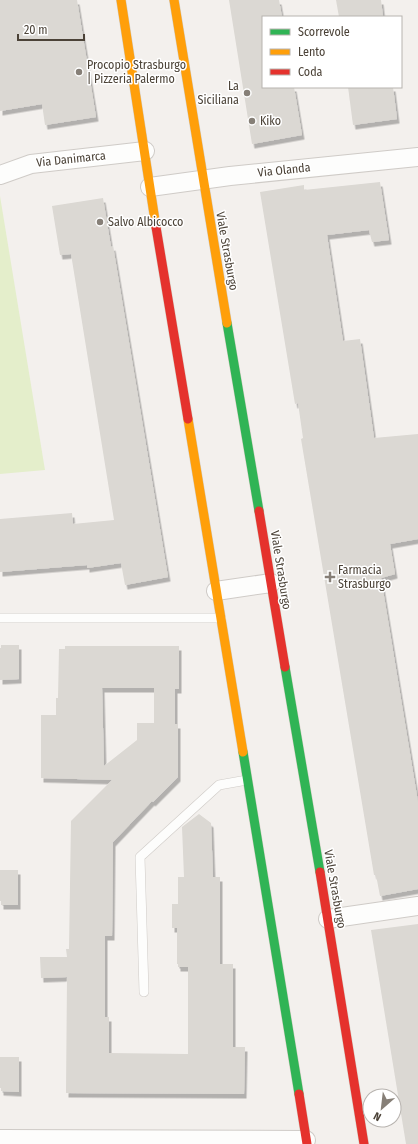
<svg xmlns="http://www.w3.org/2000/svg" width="418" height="1144" font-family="'Fira Sans Condensed',sans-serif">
<defs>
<filter id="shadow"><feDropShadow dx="2.5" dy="4.5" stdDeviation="0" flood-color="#0004"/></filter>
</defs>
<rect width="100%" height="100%" fill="#f3f0ed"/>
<polygon fill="#e4eecb" points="0,196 45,470 0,474"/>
<g fill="#dbd8d3" fill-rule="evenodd" filter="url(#shadow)">
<polygon points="0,0 77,0 96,117 45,125 42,104 0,111"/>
<polygon points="229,0 279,0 282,17 263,17 263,87 294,87 302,135 252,144"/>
<polygon points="336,0 381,0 383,17 339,17"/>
<polygon points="348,87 393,87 397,119 353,125"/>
<polygon points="380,182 389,240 372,242 369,230 327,235 343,341 360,339 374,438 418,434 418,539 390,544 395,574 381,578 418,802 418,889 380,896 376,875 374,875 301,439 303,438 298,403 295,404 260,192 304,185 304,190"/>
<polygon points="103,198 111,247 113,246 168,577 125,585 121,563 87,568 87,565 0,572 0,519 72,513 73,524 114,520 71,254 60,255 52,206"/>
<polygon points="1,645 19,645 19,679 0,680 0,648 1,648"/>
<path d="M65 646H179V689H175V724H178V777L153 802 152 801 113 842 112 936H105V1017H109V1053L188 1054V967H178V964H177V928H172V904H178V877H184L182 827 199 814 211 823 213 877H220V964H233V1047H245L244 1094 66 1093 67 977 41 978 40 957H67L66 949H69L71 821 112 780 41 778V715H56V698H58L59 649H65ZM102 688H154V723H137V740L104 766Z"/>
<polygon points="0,870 18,870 18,905 1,905 1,901 0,901"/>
<polygon points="418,924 418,1144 406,1144 371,930"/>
<polygon points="0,1057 19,1057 19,1092 1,1091 1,1088 0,1088"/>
</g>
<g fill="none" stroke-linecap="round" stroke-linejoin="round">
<defs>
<g id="lane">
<polyline points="0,618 221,618"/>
<polyline points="144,992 140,857 219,785 247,780"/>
</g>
<g id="street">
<polyline points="0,175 31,164 145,151"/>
<polyline points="150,187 230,176 418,157"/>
<polyline points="216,591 271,583"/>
<polyline points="328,919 418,906"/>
<polyline points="0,1139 306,1140"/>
</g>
<g id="fast">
<polyline points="227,323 259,511"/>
<polyline points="285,667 320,872"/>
<polyline points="243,752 299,1094"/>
</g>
<g id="slow">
<polyline points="121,0 156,227"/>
<polyline points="174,0 227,323"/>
<polyline points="188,419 243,752"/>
</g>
<g id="jam">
<polyline points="156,227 188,419"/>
<polyline points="259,511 285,667"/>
<polyline points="320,872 364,1144"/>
<polyline points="299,1094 307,1144"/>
</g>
</defs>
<use href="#lane" stroke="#cfcbc7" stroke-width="10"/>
<use href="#street" stroke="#cfcbc7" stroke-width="20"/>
<use href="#fast" stroke="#d3cdc3" stroke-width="10"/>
<use href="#slow" stroke="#d3cdc3" stroke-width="10"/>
<use href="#jam" stroke="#d3cdc3" stroke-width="10"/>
<use href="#lane" stroke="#fdfdfc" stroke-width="9"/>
<use href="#street" stroke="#fdfdfc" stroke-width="18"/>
<use href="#fast" stroke="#30b455" stroke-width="9"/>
<use href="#slow" stroke="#ff9f0a" stroke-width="9"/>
<use href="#jam" stroke="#e5322d" stroke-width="9"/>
</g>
<g fill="#867f77" stroke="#fff" stroke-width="1.5">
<circle cx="79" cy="72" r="4"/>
<circle cx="247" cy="93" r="4"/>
<circle cx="252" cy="121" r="4"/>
<circle cx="100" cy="222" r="4"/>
<path d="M328 571h4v4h4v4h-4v4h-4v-4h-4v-4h4z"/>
</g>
<g text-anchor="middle" stroke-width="3" stroke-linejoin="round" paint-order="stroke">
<g font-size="12" fill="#4b4237" stroke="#fff" text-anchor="start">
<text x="87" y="69">Procopio Strasburgo<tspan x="87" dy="14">| Pizzeria Palermo</tspan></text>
<text x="239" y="90" text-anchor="end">La<tspan x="239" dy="14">Siciliana</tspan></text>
<text x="260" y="125">Kiko</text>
<text x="108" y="226">Salvo Albicocco</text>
<text x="338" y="574">Farmacia<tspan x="338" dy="14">Strasburgo</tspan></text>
</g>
<g font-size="12" fill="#4b4237" stroke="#fff">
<text transform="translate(71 159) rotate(-6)" y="4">Via Danimarca</text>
<text transform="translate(284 170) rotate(-6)" y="4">Via Olanda</text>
<text transform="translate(227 251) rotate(80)" y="4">Viale Strasburgo</text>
<text transform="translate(281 570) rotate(81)" y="4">Viale Strasburgo</text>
<text transform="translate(335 889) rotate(80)" y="4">Viale Strasburgo</text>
</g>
</g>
<rect x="262" y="16" width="140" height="72" fill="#ffffff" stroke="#b7b3af"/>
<rect x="270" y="29" width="20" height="6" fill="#30b455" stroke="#b7b3af"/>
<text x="298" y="36" font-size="12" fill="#4b4237">Scorrevole</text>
<rect x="270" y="49" width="20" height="6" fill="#ff9f0a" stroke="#b7b3af"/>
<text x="298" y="56" font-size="12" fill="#4b4237">Lento</text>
<rect x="270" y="69" width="20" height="6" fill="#e5322d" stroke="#b7b3af"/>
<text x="298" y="76" font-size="12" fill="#4b4237">Coda</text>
<g transform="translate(382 1108) rotate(208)"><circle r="19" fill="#ffffff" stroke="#b7b3af"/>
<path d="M0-3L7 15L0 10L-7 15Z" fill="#867f77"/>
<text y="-6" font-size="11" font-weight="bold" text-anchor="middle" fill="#4b4237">N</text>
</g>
<path d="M18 34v6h66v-6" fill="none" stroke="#4b4237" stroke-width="2"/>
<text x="24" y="34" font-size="12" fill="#4b4237" stroke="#ffffff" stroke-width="3" paint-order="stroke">20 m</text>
</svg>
